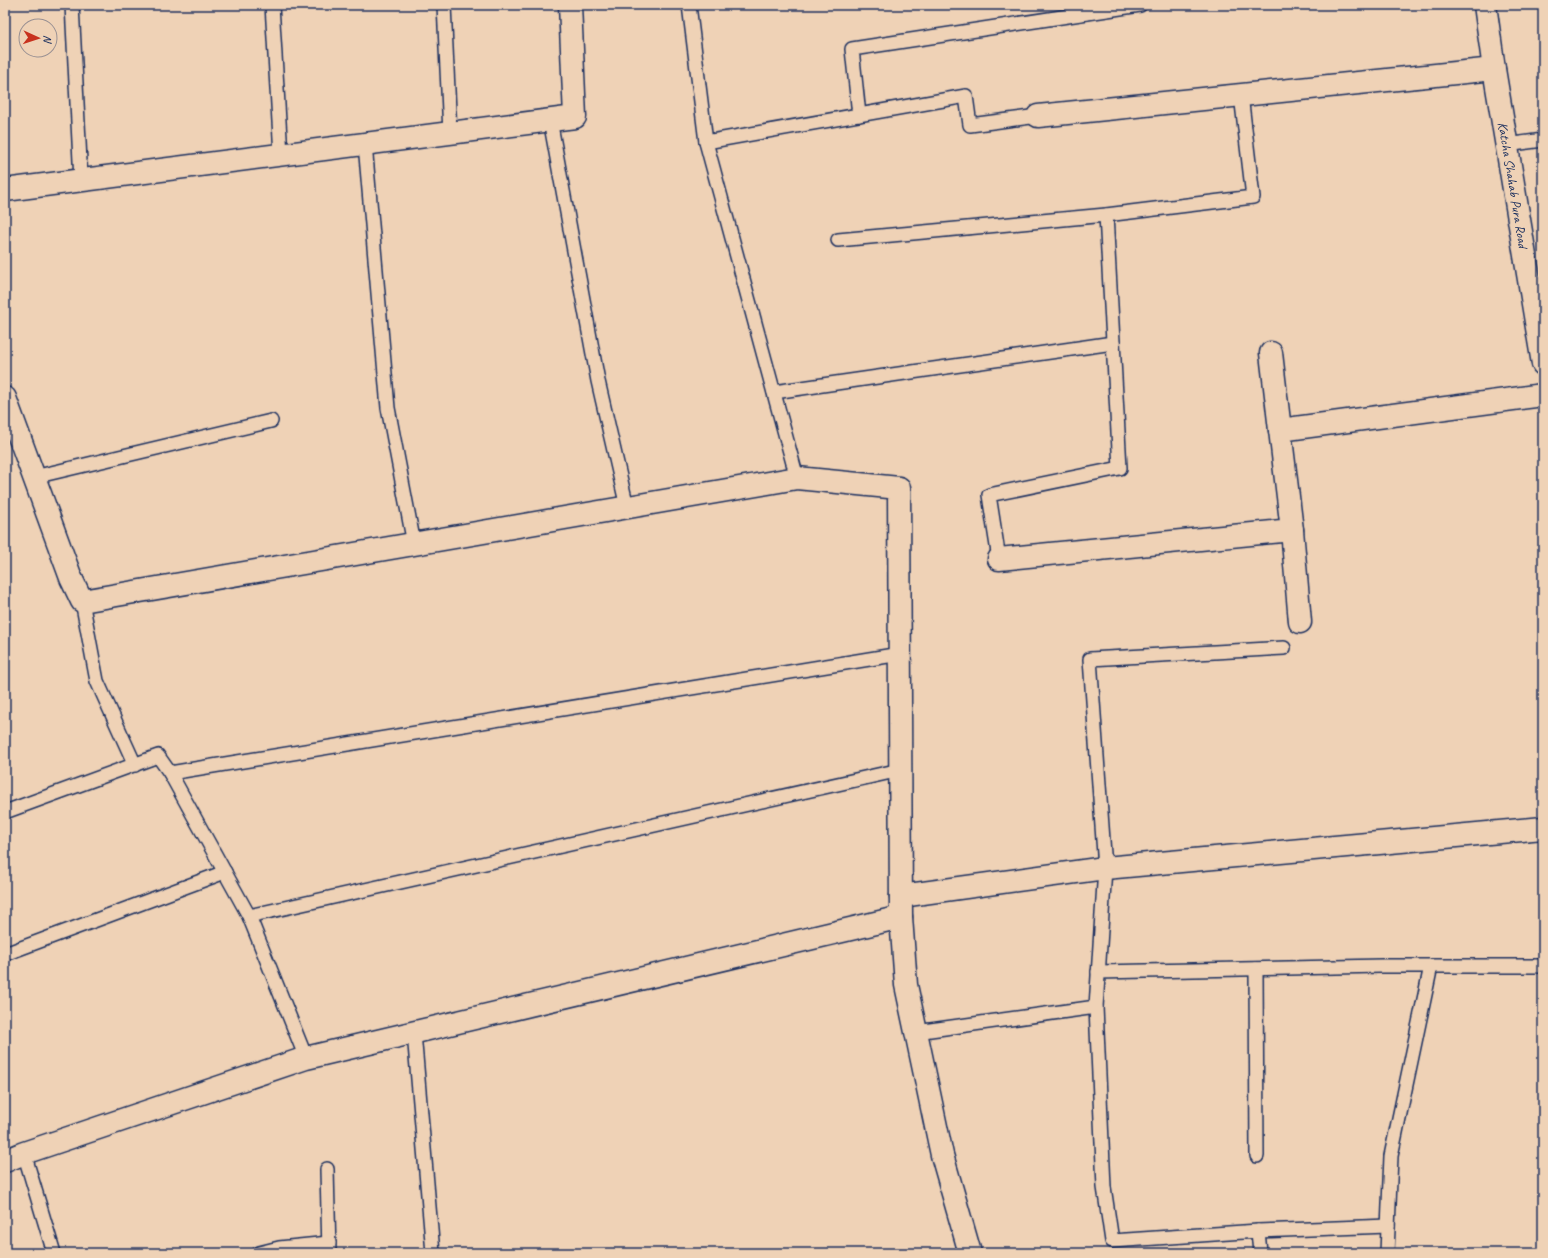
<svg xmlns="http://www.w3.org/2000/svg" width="1548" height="1258" font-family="Caveat,sans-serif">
<rect width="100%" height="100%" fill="#efd2b6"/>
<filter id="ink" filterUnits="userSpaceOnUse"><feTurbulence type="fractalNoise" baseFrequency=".025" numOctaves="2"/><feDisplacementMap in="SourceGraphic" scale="8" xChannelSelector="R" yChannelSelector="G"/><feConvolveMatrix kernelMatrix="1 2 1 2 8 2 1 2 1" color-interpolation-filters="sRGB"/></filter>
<g filter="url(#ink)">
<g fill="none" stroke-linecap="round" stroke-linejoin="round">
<defs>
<g id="lane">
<polyline points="72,5 81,181"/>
<polyline points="272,5 281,155"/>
<polyline points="444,5 450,133"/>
<polyline points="689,5 706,142 797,478"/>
<polyline points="859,115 852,49 1140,5"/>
<polyline points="550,120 598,381 627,507"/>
<polyline points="706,142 966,96 970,125 1038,116"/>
<polyline points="365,144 388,408 414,544"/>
<polyline points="1506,145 1543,140"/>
<polyline points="838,240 1106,215 1253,197 1241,95"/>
<polyline points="774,392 1113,343"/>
<polyline points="34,477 271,421"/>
<polyline points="999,559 989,495 1120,468 1106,215"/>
<polyline points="82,601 97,681 135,765"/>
<polyline points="170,773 900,654"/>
<polyline points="5,812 158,756 170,773 249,916 306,1058"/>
<polyline points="249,916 900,770"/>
<polyline points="5,954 225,872"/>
<polyline points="1256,969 1257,1156"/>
<polyline points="1098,972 1382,966 1543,966"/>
<polyline points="1096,1007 1104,1187 1112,1241 1258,1231 1388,1226"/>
<polyline points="916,1032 1096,1007 1105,868 1090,659 1284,648"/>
<polyline points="414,1033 433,1253"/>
<polyline points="24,1153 54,1253"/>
<polyline points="327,1169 329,1253"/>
<polyline points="1258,1231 1260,1253"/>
<polyline points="259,1253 279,1248 329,1243"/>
<polyline points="1387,1253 1391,1156 1431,966"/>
</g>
<g id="street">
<polyline points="1038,116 1494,69"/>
<polyline points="5,190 575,117 570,5"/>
<polyline points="1271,353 1280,430"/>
<polyline points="5,398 71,578 82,601 797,478 899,488 901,917 906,985 916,1032 942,1155 970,1253"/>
<polyline points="1292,530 1300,622"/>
<polyline points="999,559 1292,530 1280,430 1543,395"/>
<polyline points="901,896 1105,868 1543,828"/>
<polyline points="5,1161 24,1153 306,1058 901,917"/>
</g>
<g id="secondary">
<path id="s1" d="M1485 5 1494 69 1543 364"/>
</g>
</defs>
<use href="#lane" stroke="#1b2f5e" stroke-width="16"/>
<use href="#street" stroke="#1b2f5e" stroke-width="25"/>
<use href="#secondary" stroke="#1b2f5e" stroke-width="25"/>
<use href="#lane" stroke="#efd2b6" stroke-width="13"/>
<use href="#street" stroke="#efd2b6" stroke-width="22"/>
<use href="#secondary" stroke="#efd2b6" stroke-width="22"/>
</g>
</g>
<g text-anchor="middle" stroke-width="4" stroke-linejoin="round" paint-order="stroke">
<g font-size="14" fill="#1b2f5e" stroke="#efd2b6">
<text dy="5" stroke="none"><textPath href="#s1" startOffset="182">Katcha Shahab Pura Road</textPath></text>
</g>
</g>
<rect width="1548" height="1258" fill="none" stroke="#efd2b6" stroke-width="20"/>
<rect x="10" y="10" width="1528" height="1238" fill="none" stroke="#1b2f5e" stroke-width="1.5" filter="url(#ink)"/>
<g transform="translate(38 38) rotate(93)"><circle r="19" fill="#efd2b6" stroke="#9a9193"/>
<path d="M0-3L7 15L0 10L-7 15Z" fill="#c8321e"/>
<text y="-6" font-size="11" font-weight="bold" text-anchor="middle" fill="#1b2f5e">N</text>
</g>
</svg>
